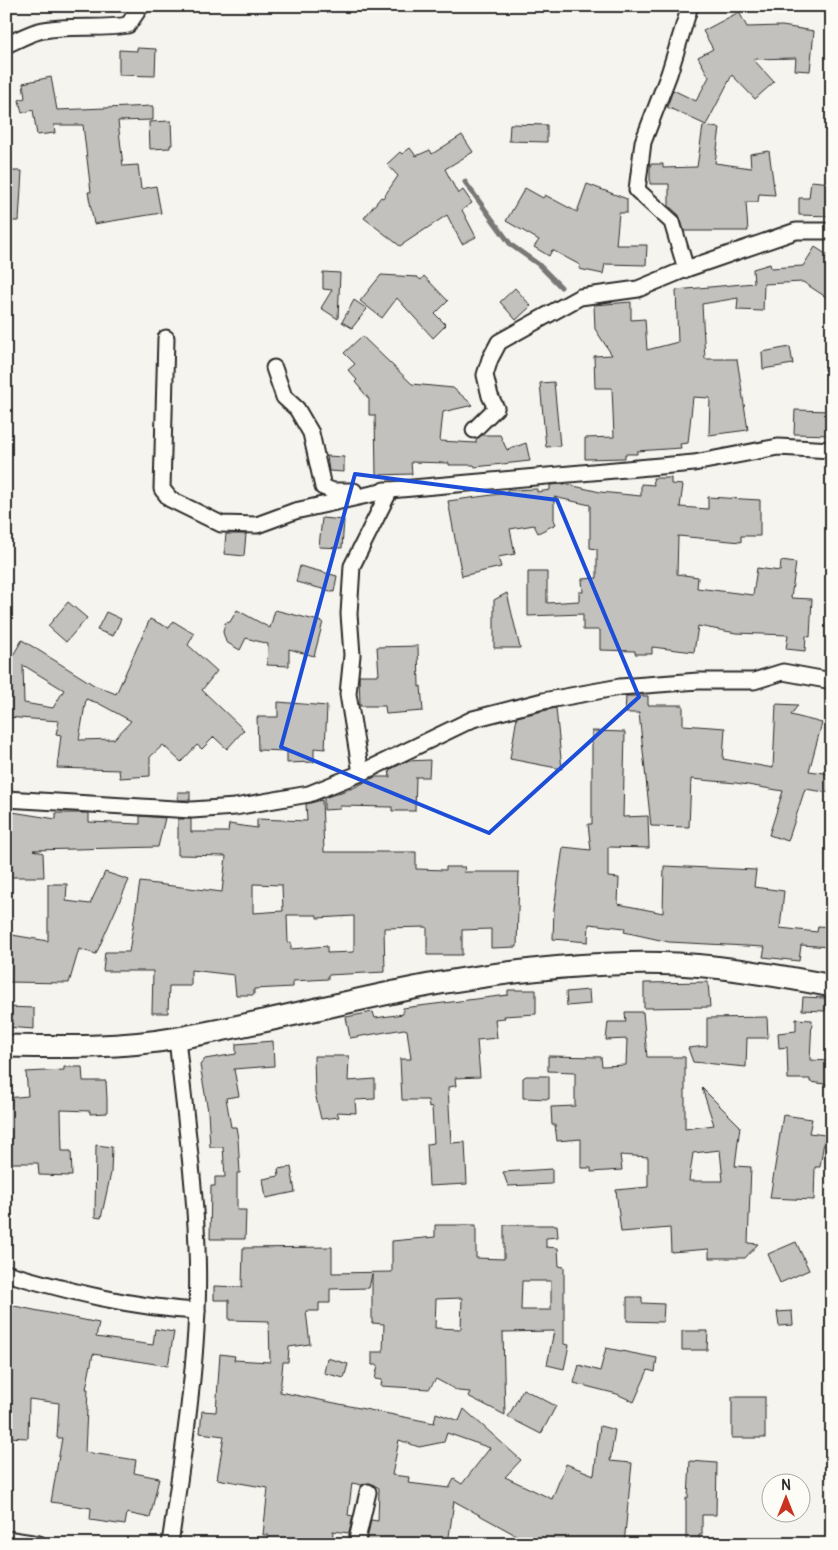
<svg xmlns="http://www.w3.org/2000/svg" width="838" height="1550" font-family="Pangolin,sans-serif">
<rect width="100%" height="100%" fill="#f5f4ef"/>
<filter id="ink" filterUnits="userSpaceOnUse"><feTurbulence type="fractalNoise" baseFrequency=".02" numOctaves="2"/><feDisplacementMap in="SourceGraphic" scale="10" xChannelSelector="R" yChannelSelector="G"/><feConvolveMatrix kernelMatrix="1 2 1 2 8 2 1 2 1" color-interpolation-filters="sRGB"/></filter>
<g filter="url(#ink)">
<g fill="none" stroke-linecap="round" stroke-linejoin="round">
<polyline stroke="#797877" stroke-width="5" points="465,182 511,245 538,264 561,287"/>
</g>
<g fill="#c2c1be" stroke="#2b2b2b" fill-rule="evenodd">
<polygon points="739,12 747,27 782,26 814,31 810,71 795,70 796,58 753,59 774,82 755,99 732,75 706,125 667,107 673,90 696,101 709,77 698,57 713,49 703,31"/>
<polygon points="137,48 156,49 155,76 119,75 119,50 137,51"/>
<polygon points="51,77 57,110 153,106 153,120 118,121 123,166 138,165 141,189 156,186 161,213 94,224 88,192 91,192 83,125 54,125 55,133 37,135 33,110 22,113 19,100 25,98 23,83"/>
<polygon points="171,121 172,145 170,145 170,148 150,149 149,122"/>
<polygon points="510,124 547,125 547,142 509,141"/>
<polygon points="703,126 720,128 715,163 751,168 750,154 769,151 775,195 759,194 758,202 746,202 748,231 684,231 679,215 669,206 669,184 650,184 650,164 663,164 663,168 697,167"/>
<polygon points="462,135 473,152 445,169 458,194 463,190 472,203 462,210 476,237 462,244 447,215 400,246 364,218 381,197 383,198 398,176 387,164 400,152 402,154 410,148 416,156 430,150 432,154"/>
<polygon points="6,171 22,171 19,221 6,221"/>
<polygon points="811,181 832,183 832,216 799,215 799,198 809,198"/>
<polygon points="587,184 627,199 627,213 619,213 616,245 647,245 646,265 605,264 603,274 579,269 580,265 552,250 549,256 534,247 539,240 506,221 525,188 543,198 545,195 577,212"/>
<polygon points="815,247 832,258 832,301 803,282 764,284 763,311 737,310 738,298 702,304 705,359 737,359 748,430 709,435 710,398 693,397 688,443 680,444 681,448 637,451 637,454 625,454 625,458 585,459 585,438 614,437 612,388 595,388 594,356 612,355 595,329 594,305 631,302 631,320 645,319 647,350 678,342 676,290 754,283 753,269 770,264 771,268 803,266"/>
<polygon points="323,272 340,273 338,319 321,308 332,290 323,289"/>
<polygon points="381,275 417,277 421,280 424,276 448,301 435,314 446,325 433,338 397,298 382,318 360,301"/>
<polygon points="515,288 531,306 516,320 500,302"/>
<polygon points="354,300 367,309 352,328 342,322"/>
<polygon points="362,336 412,384 453,388 473,405 443,412 440,441 476,443 476,439 482,435 500,435 507,450 526,443 530,461 475,467 474,465 449,465 449,463 411,462 412,474 376,475 375,415 369,415 369,399 355,382 357,380 348,370 355,364 344,353"/>
<polygon points="790,347 793,364 763,369 762,352"/>
<polygon points="554,382 560,446 546,447 540,383"/>
<polygon points="795,410 832,411 832,435 794,434"/>
<polygon points="327,456 344,457 344,472 329,471"/>
<polygon points="653,478 671,478 671,484 683,485 680,507 708,509 708,497 760,500 760,536 741,536 741,542 678,536 677,574 698,577 697,588 753,595 757,568 780,571 781,561 796,563 791,598 812,599 810,637 806,636 805,651 786,649 788,635 736,633 698,626 694,652 652,647 652,654 635,654 635,651 600,650 600,630 583,630 583,614 528,616 528,572 547,572 547,603 579,601 579,592 583,592 582,579 597,578 597,549 590,548 590,505 554,497 554,520 556,524 538,533 534,525 510,529 515,554 498,557 501,567 462,576 448,501 507,493 507,490 537,489 537,492 550,490 550,485 565,484 600,492 641,496 641,484 654,485"/>
<polygon points="322,518 344,520 342,548 319,547"/>
<polygon points="226,534 246,534 244,556 224,554"/>
<polygon points="300,566 337,576 334,592 296,582"/>
<polygon points="507,593 520,648 494,648 494,600"/>
<polygon points="68,602 87,618 66,642 48,626"/>
<polygon points="237,610 270,628 275,610 323,622 314,656 289,649 289,666 267,665 268,644 246,638 240,650 226,642 223,632 225,623 230,622"/>
<polygon points="106,612 121,619 113,636 97,630"/>
<path d="M150 619 169 628 173 621 194 634 188 645 217 671 202 690 244 730 227 749 214 737 202 749 197 745 181 762 163 745 150 757V776L120 778 119 770 57 768 61 735 56 734 59 721 6 717V667L22 640 94 685 116 694ZM23 665 64 690 53 708 24 703ZM86 699 98 703 131 721 114 739 79 740Z"/>
<polygon points="418,646 419,687 421,686 423,711 386,714 385,706 360,706 359,675 379,675 377,647"/>
<polygon points="626,696 648,696 648,705 683,705 683,725 725,728 723,759 773,768 776,704 798,705 791,715 822,723 809,771 832,774 832,793 805,789 788,841 769,835 783,791 736,783 691,779 689,827 651,826 639,713 625,713"/>
<polygon points="278,702 327,706 325,749 314,748 314,762 287,763 287,751 258,750 257,717 278,717"/>
<polygon points="556,708 562,769 510,759 517,717"/>
<polygon points="592,731 625,732 623,817 648,816 649,848 608,847 608,877 619,878 618,904 663,913 664,866 756,870 754,887 784,891 780,928 817,932 818,926 831,927 830,947 801,945 799,961 763,957 765,947 669,942 624,932 625,928 589,924 588,942 553,939 554,909 563,847 591,850 588,824 592,824"/>
<polygon points="430,760 429,777 416,777 415,811 392,811 392,807 340,806 340,809 324,810 324,798 353,788 375,777 390,777 389,770 407,761"/>
<rect x="178" y="792" width="12" height="8"/>
<path d="M322 800 324 852H416V869L446 870V867H465L464 872H519L517 947 491 948V929L462 930V955H427V927L384 928 385 972 328 975V979L293 981V987L254 989V995H236L234 975 191 970V986H169L168 1013H152L153 971H103L105 952H129L140 882 222 892 226 856 178 855V819H191V832H228L229 824 257 828V819L307 821 306 804ZM253 884 282 885 283 911 253 913ZM287 915H317V918L354 916V952L327 953V946L291 949V942L288 943Z"/>
<polygon points="6,811 56,819 56,813 89,813 89,822 140,824 140,816 165,818 158,847 33,850 43,853 44,877 6,877"/>
<polygon points="105,872 129,880 96,954 79,949 69,983 6,982 6,934 48,941 48,884 67,884 66,901 90,904"/>
<polygon points="708,982 710,1007 644,1008 644,983"/>
<polygon points="508,990 536,990 536,1014 504,1016 505,1018 495,1019 497,1038 477,1040 480,1077 455,1078 456,1086 448,1087 451,1143 465,1142 467,1184 429,1186 427,1144 434,1143 432,1107 429,1108 428,1100 402,1100 400,1059 411,1059 407,1030 404,1029 350,1038 346,1017 373,1012 375,1018 403,1014 403,1008 508,995"/>
<polygon points="589,990 590,1004 567,1006 566,992"/>
<polygon points="803,997 826,998 825,1011 802,1010"/>
<polygon points="6,1007 34,1008 34,1029 6,1027"/>
<path d="M625 1012H643L647 1057H685V1129L714 1125 702 1088 740 1126 735 1166 751 1167 748 1243 758 1244 745 1258H709V1249L671 1252 670 1228 621 1232 616 1190 648 1187V1157L620 1155 622 1170 591 1172V1168H581V1139L557 1141 555 1125H552L551 1107 575 1106V1072L548 1071V1056L601 1057 602 1066 626 1065 627 1039 606 1040 608 1022H626ZM720 1150 723 1181H689L693 1153Z"/>
<polygon points="767,1017 768,1038 747,1038 746,1067 693,1062 688,1048 707,1046 707,1018"/>
<polygon points="796,1019 812,1020 810,1060 832,1061 832,1085 810,1082 810,1079 788,1079 787,1047 779,1048 778,1033 796,1031"/>
<polygon points="273,1041 274,1066 234,1069 239,1096 226,1098 231,1127 236,1127 238,1139 240,1173 237,1173 237,1210 246,1210 245,1239 210,1239 211,1186 215,1186 215,1177 225,1177 223,1147 210,1147 208,1111 200,1065 205,1059 236,1054 236,1044"/>
<polygon points="314,1056 349,1056 348,1081 375,1079 375,1099 355,1100 356,1113 337,1112 339,1117 321,1119 315,1093"/>
<polygon points="64,1067 82,1067 83,1081 106,1081 107,1099 107,1113 90,1114 90,1111 61,1110 62,1151 71,1151 72,1176 39,1175 38,1163 6,1163 6,1139 9,1139 6,1098 28,1096 26,1072 64,1070"/>
<polygon points="526,1076 549,1076 549,1099 523,1098 523,1078"/>
<polygon points="783,1115 812,1119 809,1133 825,1135 820,1167 815,1167 814,1200 770,1198"/>
<polygon points="96,1145 112,1147 111,1173 101,1218 95,1217"/>
<polygon points="291,1167 295,1192 266,1198 263,1179 279,1176 278,1169"/>
<polygon points="552,1169 552,1184 508,1186 503,1172"/>
<path d="M435 1225H476V1258L504 1259V1225H557L558 1237 546 1238V1247L558 1248 559 1266 564 1267V1344L569 1345 564 1369 547 1365 554 1331 503 1332 505 1415 468 1396 470 1392 458 1391 436 1379 429 1389 381 1386 382 1380 375 1379 378 1365H372V1352H383L384 1324 372 1323V1274L369 1288 330 1289V1303H319V1311H306L310 1344 289 1347 288 1362H283L280 1392 434 1423 436 1413 459 1421 464 1409 521 1460 505 1477 552 1499 566 1464 594 1475 600 1426 615 1430 610 1461 632 1463 624 1544H532L454 1501 448 1544H366L371 1520 378 1521 379 1488 370 1483 362 1485 352 1483 348 1515 353 1516 349 1533 333 1531 332 1544H266L268 1535H263L268 1488 217 1479 224 1436 200 1433 202 1411 216 1412 220 1354 235 1356 234 1360 270 1362 269 1321 229 1320V1300H214V1286L242 1287 243 1248 332 1247V1273L392 1272V1241L435 1237ZM522 1281H551V1310H521ZM462 1298 461 1329 435 1328 436 1299ZM447 1433 490 1448 462 1484 454 1479 449 1488 408 1483 409 1477 392 1475 399 1440 419 1447 444 1442Z"/>
<polygon points="796,1242 809,1270 780,1283 768,1254"/>
<polygon points="627,1297 642,1297 642,1303 664,1304 663,1322 627,1321"/>
<polygon points="9,1305 99,1323 96,1337 153,1345 155,1329 174,1332 168,1366 93,1354 86,1389 88,1389 85,1452 136,1460 134,1473 159,1478 150,1518 127,1513 125,1525 90,1520 91,1508 51,1502 62,1438 57,1438 59,1403 29,1399 28,1438 6,1437 6,1318"/>
<polygon points="792,1311 793,1325 779,1326 777,1312"/>
<polygon points="682,1331 708,1331 707,1350 682,1350"/>
<polygon points="606,1348 657,1358 655,1372 648,1370 634,1402 617,1394 574,1383 579,1365 600,1371"/>
<polygon points="327,1358 348,1364 344,1378 324,1373"/>
<polygon points="523,1389 556,1406 541,1434 508,1417"/>
<rect x="732" y="1397" width="33" height="41"/>
<polygon points="690,1461 717,1463 716,1515 702,1515 702,1535 699,1535 700,1544 686,1544 686,1498 688,1498"/>
</g>
<g fill="none" stroke-linecap="round" stroke-linejoin="round">
<defs>
<g id="street">
<polyline points="690,6 669,74 643,142 637,190 672,222 686,269 796,231 832,231"/>
<path d="M6 45C17 40 28 34 39 31 68 24 99 30 128 25L141 6"/>
<polyline points="166,338 162,489 170,499 221,524 257,525 295,511 390,490 694,463 778,447 832,450"/>
<polyline points="274,368 284,397 297,409 311,433 323,487 333,491 354,491"/>
<polyline points="474,430 496,408 490,396 485,375 490,359 499,342 580,297 638,289 686,269"/>
<polyline points="361,773 348,694 352,655 349,614 352,566 390,490 384,490"/>
<polyline points="6,799 192,810 235,807 309,794 361,773 473,719 543,701 620,687 698,681 754,681 783,672 832,681"/>
<path d="M6 1273C71 1292 130 1307 197 1311"/>
<polyline points="6,1539 39,1544"/>
<path d="M170 1544C181 1466 194 1388 197 1310 201 1220 186 1128 177 1038"/>
<polyline points="356,1544 368,1492"/>
</g>
<path id="secondary" d="M6 1046C63 1047 122 1048 178 1038 266 1023 352 999 440 983 517 970 600 960 678 964 730 967 781 976 832 986"/>
</defs>
<use href="#street" stroke="#2b2b2b" stroke-width="19"/>
<use href="#secondary" stroke="#2b2b2b" stroke-width="25"/>
<use href="#street" stroke="#fdfcf7" stroke-width="15"/>
<use href="#secondary" stroke="#fdfcf7" stroke-width="21"/>
</g>
</g>
<path fill="none" stroke="#1d4ed8" stroke-width="4" stroke-linejoin="round" d="M355 474 557 500 639 697 489 833 281 747Z"/>
<rect width="838" height="1550" fill="none" stroke="#fdfcf7" stroke-width="25"/>
<rect x="12" y="12" width="813" height="1525" fill="none" stroke="#2b2b2b" stroke-width="2" filter="url(#ink)"/>
<g transform="translate(786 1498)"><circle r="24" fill="#fdfcf7" stroke="#a9a8a5"/>
<path d="M0-4L9 19L0 12L-9 19Z" fill="#c8321e"/>
<text y="-8" font-size="14" font-weight="bold" text-anchor="middle" fill="#2b2b2b">N</text>
</g>
</svg>
